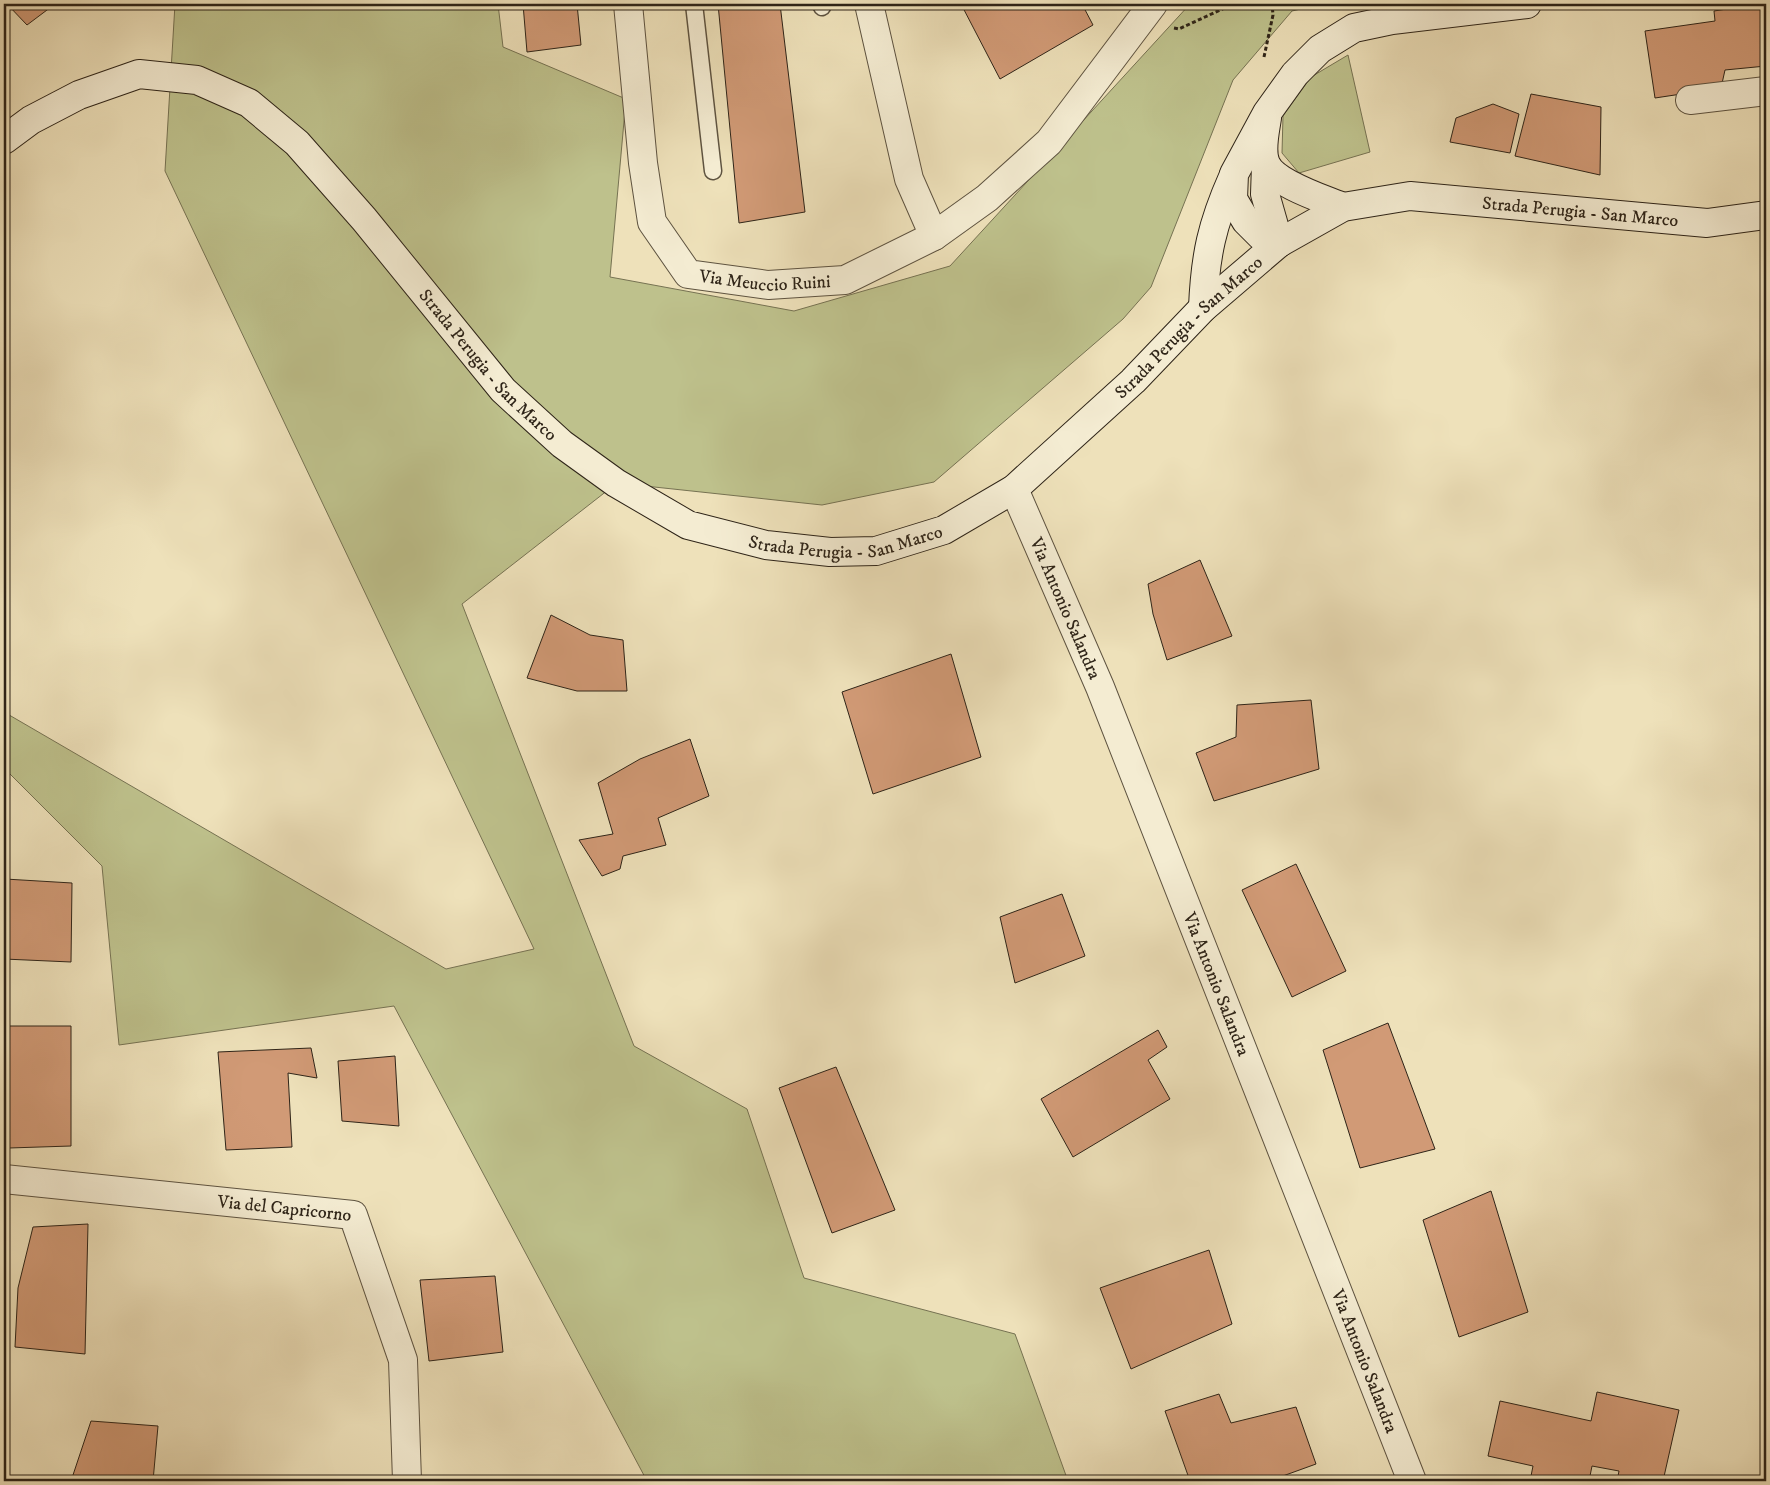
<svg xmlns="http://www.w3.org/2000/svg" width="1770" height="1485" font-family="'IM FELL DW Pica',serif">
<rect width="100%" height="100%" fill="#eee1ba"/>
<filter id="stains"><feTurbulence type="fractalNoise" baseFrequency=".004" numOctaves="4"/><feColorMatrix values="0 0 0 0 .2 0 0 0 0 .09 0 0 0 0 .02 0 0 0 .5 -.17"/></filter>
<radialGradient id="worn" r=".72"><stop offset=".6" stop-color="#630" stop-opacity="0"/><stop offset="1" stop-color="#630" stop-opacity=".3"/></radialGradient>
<g fill="#bec18c" stroke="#767252">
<polygon points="175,4 498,4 503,47 626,99 610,277 794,311 950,266 1190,4 1322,4 1292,11 1233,80 1151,287 1123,319 934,482 822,505 617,483 462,604 634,1046 747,1109 804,1278 1015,1334 1068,1481 647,1481 394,1006 119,1045 102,866 4,768 4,712 446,969 534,949 165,171"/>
<polygon points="1348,55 1370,152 1299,173 1282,153 1283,116 1311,77"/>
</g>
<g fill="#d19a76" stroke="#2e2418">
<polygon points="7,4 55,4 27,25"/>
<polygon points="523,4 577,4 581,45 527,52"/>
<polygon points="718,4 780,4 805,212 739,223"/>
<polygon points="961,4 1082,4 1093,25 1000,79"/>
<polygon points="1759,4 1766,4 1766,66 1725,70 1721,88 1655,98 1645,31 1715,21 1714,11"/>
<polygon points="1531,94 1601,107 1600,175 1515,156"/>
<polygon points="1493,104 1519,114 1510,153 1450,142 1456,118"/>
<polygon points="1200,560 1232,636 1167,660 1153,614 1148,584"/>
<polygon points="551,615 590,635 623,640 627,691 577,691 527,678"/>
<polygon points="951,654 981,757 873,794 842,692"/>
<polygon points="1311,700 1319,769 1214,801 1196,753 1236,737 1237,705"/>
<polygon points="690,739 709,796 658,818 666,845 623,856 620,869 602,876 579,840 613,834 598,783 640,759"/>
<polygon points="1296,864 1346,971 1292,997 1242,890"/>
<polygon points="5,879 72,883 71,962 4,959"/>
<polygon points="1062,894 1085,956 1015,983 1000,917"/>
<polygon points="1388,1023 1435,1149 1360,1168 1323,1050"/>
<polygon points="6,1026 71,1026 71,1146 9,1148"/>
<polygon points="1158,1030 1167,1047 1148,1060 1170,1099 1073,1157 1041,1099"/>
<polygon points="311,1048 317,1078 288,1073 292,1147 226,1150 218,1052"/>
<polygon points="395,1056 399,1126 342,1121 338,1061"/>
<polygon points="836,1067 895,1210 832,1233 779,1088"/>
<polygon points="1491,1191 1528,1312 1459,1337 1423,1220"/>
<polygon points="88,1224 85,1354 15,1347 18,1288 33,1227"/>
<polygon points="1209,1250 1232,1324 1131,1369 1100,1288"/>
<polygon points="495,1276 503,1352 429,1361 420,1280"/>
<polygon points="1597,1392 1679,1410 1663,1481 1617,1481 1619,1471 1592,1466 1589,1481 1530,1481 1533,1466 1488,1456 1500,1401 1591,1421"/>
<polygon points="1219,1394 1231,1423 1296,1407 1316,1464 1269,1481 1190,1481 1165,1411"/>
<polygon points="91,1421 158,1426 153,1481 71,1481"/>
</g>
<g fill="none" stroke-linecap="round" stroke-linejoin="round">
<defs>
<g id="lane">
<polyline points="694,4 713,171"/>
<polyline points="821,4 822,7"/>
</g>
<g id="street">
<path id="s1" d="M628 4 643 163 652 222 688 274 768 285 845 280 934 236 987 198 1049 142 1153 4"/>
<polyline points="869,4 909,179 934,236"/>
<polyline points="1690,100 1766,91"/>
<path id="s2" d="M1014 489 1100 687 1412 1481"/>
<path id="s3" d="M4 1179 353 1215 403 1360 407 1481"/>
</g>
<g id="secondary">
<path d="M1267 118C1265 132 1260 151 1266 164 1275 184 1324 199 1343 207"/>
<path id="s4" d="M4 140 31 120 79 95 139 74 197 80 249 103 297 143 364 219 503 390 562 444 616 483 688 525 766 545 830 552 876 551 944 530 1014 489 1133 381 1203 308 1279 243 1343 207 1410 196 1707 223 1766 215"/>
<polyline points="1266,165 1265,194 1279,243"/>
<polyline points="1279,243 1261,236 1246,221 1233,199 1234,174 1267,113 1295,74 1320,49 1354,28 1392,20 1527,4"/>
<path d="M1203 308C1205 256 1212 224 1233 177"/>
</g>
</defs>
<use href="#lane" stroke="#5e5340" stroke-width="19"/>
<use href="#street" stroke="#5e5340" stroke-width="30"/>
<use href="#secondary" stroke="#2e2418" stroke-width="30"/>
<g stroke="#2e2418" stroke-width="3" stroke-dasharray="4 2.5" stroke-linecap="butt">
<polyline points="1174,28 1179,29 1233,4"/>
<polyline points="1264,57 1273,15 1272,4"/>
</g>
<use href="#lane" stroke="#f4ecd2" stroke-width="16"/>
<use href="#street" stroke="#f4ecd2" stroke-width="28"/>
<use href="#secondary" stroke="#f4ecd2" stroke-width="28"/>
</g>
<g text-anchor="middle" stroke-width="4.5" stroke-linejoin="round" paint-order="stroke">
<g font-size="18" fill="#2e2418" stroke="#f4ecd2">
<text dy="6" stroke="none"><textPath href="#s4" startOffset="1898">Strada Perugia - San Marco</textPath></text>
<text dy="6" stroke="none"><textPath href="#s1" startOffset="360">Via Meuccio Ruini</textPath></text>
<text dy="6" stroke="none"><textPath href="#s4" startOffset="1462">Strada Perugia - San Marco</textPath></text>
<text dy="6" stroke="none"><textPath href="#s4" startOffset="622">Strada Perugia - San Marco</textPath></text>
<text dy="6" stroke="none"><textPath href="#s4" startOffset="1042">Strada Perugia - San Marco</textPath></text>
<text dy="6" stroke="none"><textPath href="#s2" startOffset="130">Via Antonio Salandra</textPath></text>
<text dy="6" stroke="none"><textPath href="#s2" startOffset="535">Via Antonio Salandra</textPath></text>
<text dy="6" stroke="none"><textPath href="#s3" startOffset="282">Via del Capricorno</textPath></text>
<text dy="6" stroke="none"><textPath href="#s2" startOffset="940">Via Antonio Salandra</textPath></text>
</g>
</g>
<rect width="1770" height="1485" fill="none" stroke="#eee1ba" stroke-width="20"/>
<rect x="5" y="5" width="1760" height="1475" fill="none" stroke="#2e2418" stroke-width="2.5"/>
<rect x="10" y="10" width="1750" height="1465" fill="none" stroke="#2e2418"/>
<rect width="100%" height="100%" filter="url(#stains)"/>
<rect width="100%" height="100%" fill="url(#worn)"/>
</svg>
